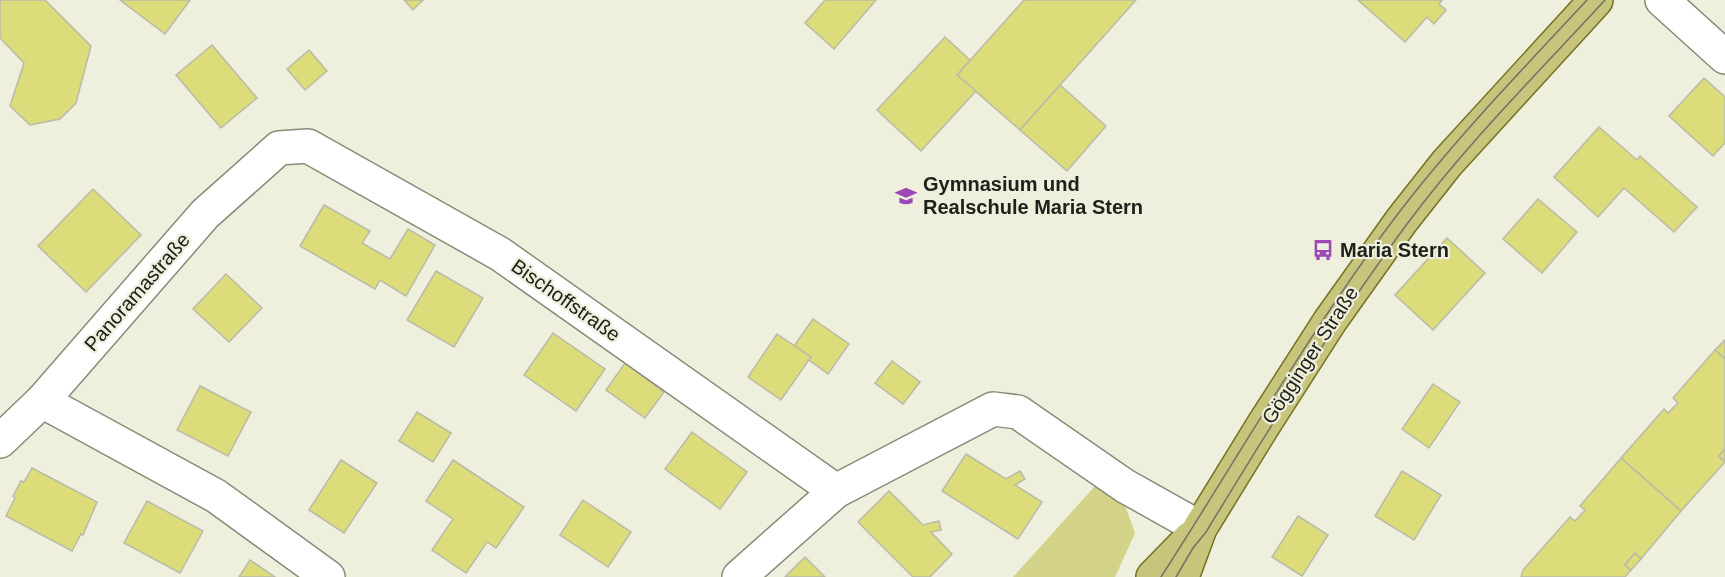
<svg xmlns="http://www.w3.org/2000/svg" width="1725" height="577" font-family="Helvetica,sans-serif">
<rect width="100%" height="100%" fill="#eeefdc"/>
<polygon fill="#d3d289" points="1096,485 1124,503 1135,533 1115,577 1013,577"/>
<g fill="#dddc7b" stroke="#b9baa8" stroke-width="1.5">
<polygon points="0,0 45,0 91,46 76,103 60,119 30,125 10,106 24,63 0,38"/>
<polygon points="120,0 190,0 165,34"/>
<polygon points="404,0 423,0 413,10"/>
<polygon points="825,0 876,0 834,49 805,23"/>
<polygon points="1024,0 1136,0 1020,130 957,75"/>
<polygon points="1358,0 1442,0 1439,4 1446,10 1434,24 1427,17 1405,42"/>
<polygon points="945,37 970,60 957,75 976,91 921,151 877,110"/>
<polygon points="212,45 257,98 221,128 176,75"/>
<polygon points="309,50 327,71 305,90 287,69"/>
<polygon points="1704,78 1725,97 1725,143 1713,156 1669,116"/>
<polygon points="1060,85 1106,126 1067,171 1020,130"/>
<polygon points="1599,127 1637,160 1640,156 1697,207 1674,232 1624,188 1598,217 1554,177"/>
<polygon points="93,189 141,235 86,292 38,246"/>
<polygon points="1538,199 1577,232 1542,273 1503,239"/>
<polygon points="324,205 370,231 362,243 390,259 408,229 435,245 406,296 380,280 375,289 300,246"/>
<polygon points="1447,238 1485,273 1433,330 1395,295"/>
<polygon points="436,271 483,298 454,347 407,320"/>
<polygon points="226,274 262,308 229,342 193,309"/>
<polygon points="813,319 849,344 828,374 809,360 811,357 794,346"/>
<polygon points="553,333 605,369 576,411 524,375"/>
<polygon points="777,334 811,357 781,400 748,377"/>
<polygon points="1725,340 1725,359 1715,350"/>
<polygon points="1715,350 1725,359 1725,449 1719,456 1725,462 1681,511 1621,458 1664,409 1668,413 1678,403 1673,398"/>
<polygon points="892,361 920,382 903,404 875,383"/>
<polygon points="625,363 664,392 645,418 606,390"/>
<polygon points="1433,384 1460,402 1429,448 1402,429"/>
<polygon points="200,386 251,412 228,456 177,430"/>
<polygon points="417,412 451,433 433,462 399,441"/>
<polygon points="692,432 747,472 720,509 665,469"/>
<polygon points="1725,449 1725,462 1719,456"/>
<polygon points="966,454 1006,479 1020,471 1025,479 1015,485 1042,502 1018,539 942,491"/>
<polygon points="1621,458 1681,511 1641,559 1635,553 1625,565 1631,570 1625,577 1521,577 1523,570 1570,517 1575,521 1585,510 1580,506"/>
<polygon points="341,460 377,483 344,533 309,510"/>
<polygon points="453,460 524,507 496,548 487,542 466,573 432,550 453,519 426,501"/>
<polygon points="32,468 97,502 83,535 81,534 72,551 6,516 15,498 13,496 21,481 24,482"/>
<polygon points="1402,471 1441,495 1414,540 1375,516"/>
<polygon points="889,491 923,525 939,521 941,530 931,532 952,554 930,577 913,577 858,522"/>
<polygon points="583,500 631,532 608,567 560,535"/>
<polygon points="147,501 203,531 180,573 124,543"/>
<polygon points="1298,516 1328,535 1302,576 1272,557"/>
<polygon points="1635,553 1641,559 1631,570 1625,565"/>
<polygon points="805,557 825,577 785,577"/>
<polygon points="250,560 275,577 239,577"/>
</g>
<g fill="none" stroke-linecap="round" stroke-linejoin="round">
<defs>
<g id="minor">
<polyline points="1662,0 1725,57"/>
<polyline points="42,401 216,496 328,577"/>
<polyline points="0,441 42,401 205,214 279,148 308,146 500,254 836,491"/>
<polyline points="739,577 836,491 993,409 1018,412 1125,486 1200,528 1185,552"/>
</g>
<g id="major">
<polyline points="1153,577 1191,538"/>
<polyline points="1182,577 1200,528 1264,424 1330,321 1402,220 1447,163 1596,0"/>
</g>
</defs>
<use href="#minor" stroke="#8a8a79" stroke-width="36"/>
<use href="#major" stroke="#747221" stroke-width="36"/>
<use href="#minor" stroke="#fff" stroke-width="33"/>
<use href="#major" stroke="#c7c47c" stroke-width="33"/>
<g stroke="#717166" stroke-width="1.5">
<path d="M1161 577C1239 456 1310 330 1397 215 1455 139 1522 70 1587 0"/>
<path d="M1176 577 1193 548 1206 532C1270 427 1334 323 1407 224 1466 144 1538 73 1605 0"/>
</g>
</g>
<defs>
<symbol id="school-bare" viewBox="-9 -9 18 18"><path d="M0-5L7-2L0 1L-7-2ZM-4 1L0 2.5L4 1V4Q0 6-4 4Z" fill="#9d48b6" stroke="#eeefdc" stroke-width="2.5" paint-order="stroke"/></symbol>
<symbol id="bus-bare" viewBox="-9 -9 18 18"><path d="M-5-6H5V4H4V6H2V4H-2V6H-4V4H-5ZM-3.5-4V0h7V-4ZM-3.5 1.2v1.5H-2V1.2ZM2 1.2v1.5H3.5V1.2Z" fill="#9d48b6" stroke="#eeefdc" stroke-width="2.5" paint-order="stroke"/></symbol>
</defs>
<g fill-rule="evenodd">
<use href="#school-bare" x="891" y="181" width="30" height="30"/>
<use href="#bus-bare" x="1308" y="235" width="30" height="30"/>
</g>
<g text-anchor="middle" stroke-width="4.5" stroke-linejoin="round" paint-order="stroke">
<g font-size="20" font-weight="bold" fill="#21211b" stroke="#eeefdc" text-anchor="start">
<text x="923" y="191">Gymnasium und<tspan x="923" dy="23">Realschule Maria Stern</tspan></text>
<text x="1340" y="257">Maria Stern</text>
</g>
<g font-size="20" fill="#21211b" stroke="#eeefdc">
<text transform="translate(137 292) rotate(-49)" y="7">Panoramastraße</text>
<text transform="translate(566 300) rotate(35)" y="7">Bischoffstraße</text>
<text transform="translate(1310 355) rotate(-57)" y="7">Gögginger Straße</text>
</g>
</g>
</svg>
